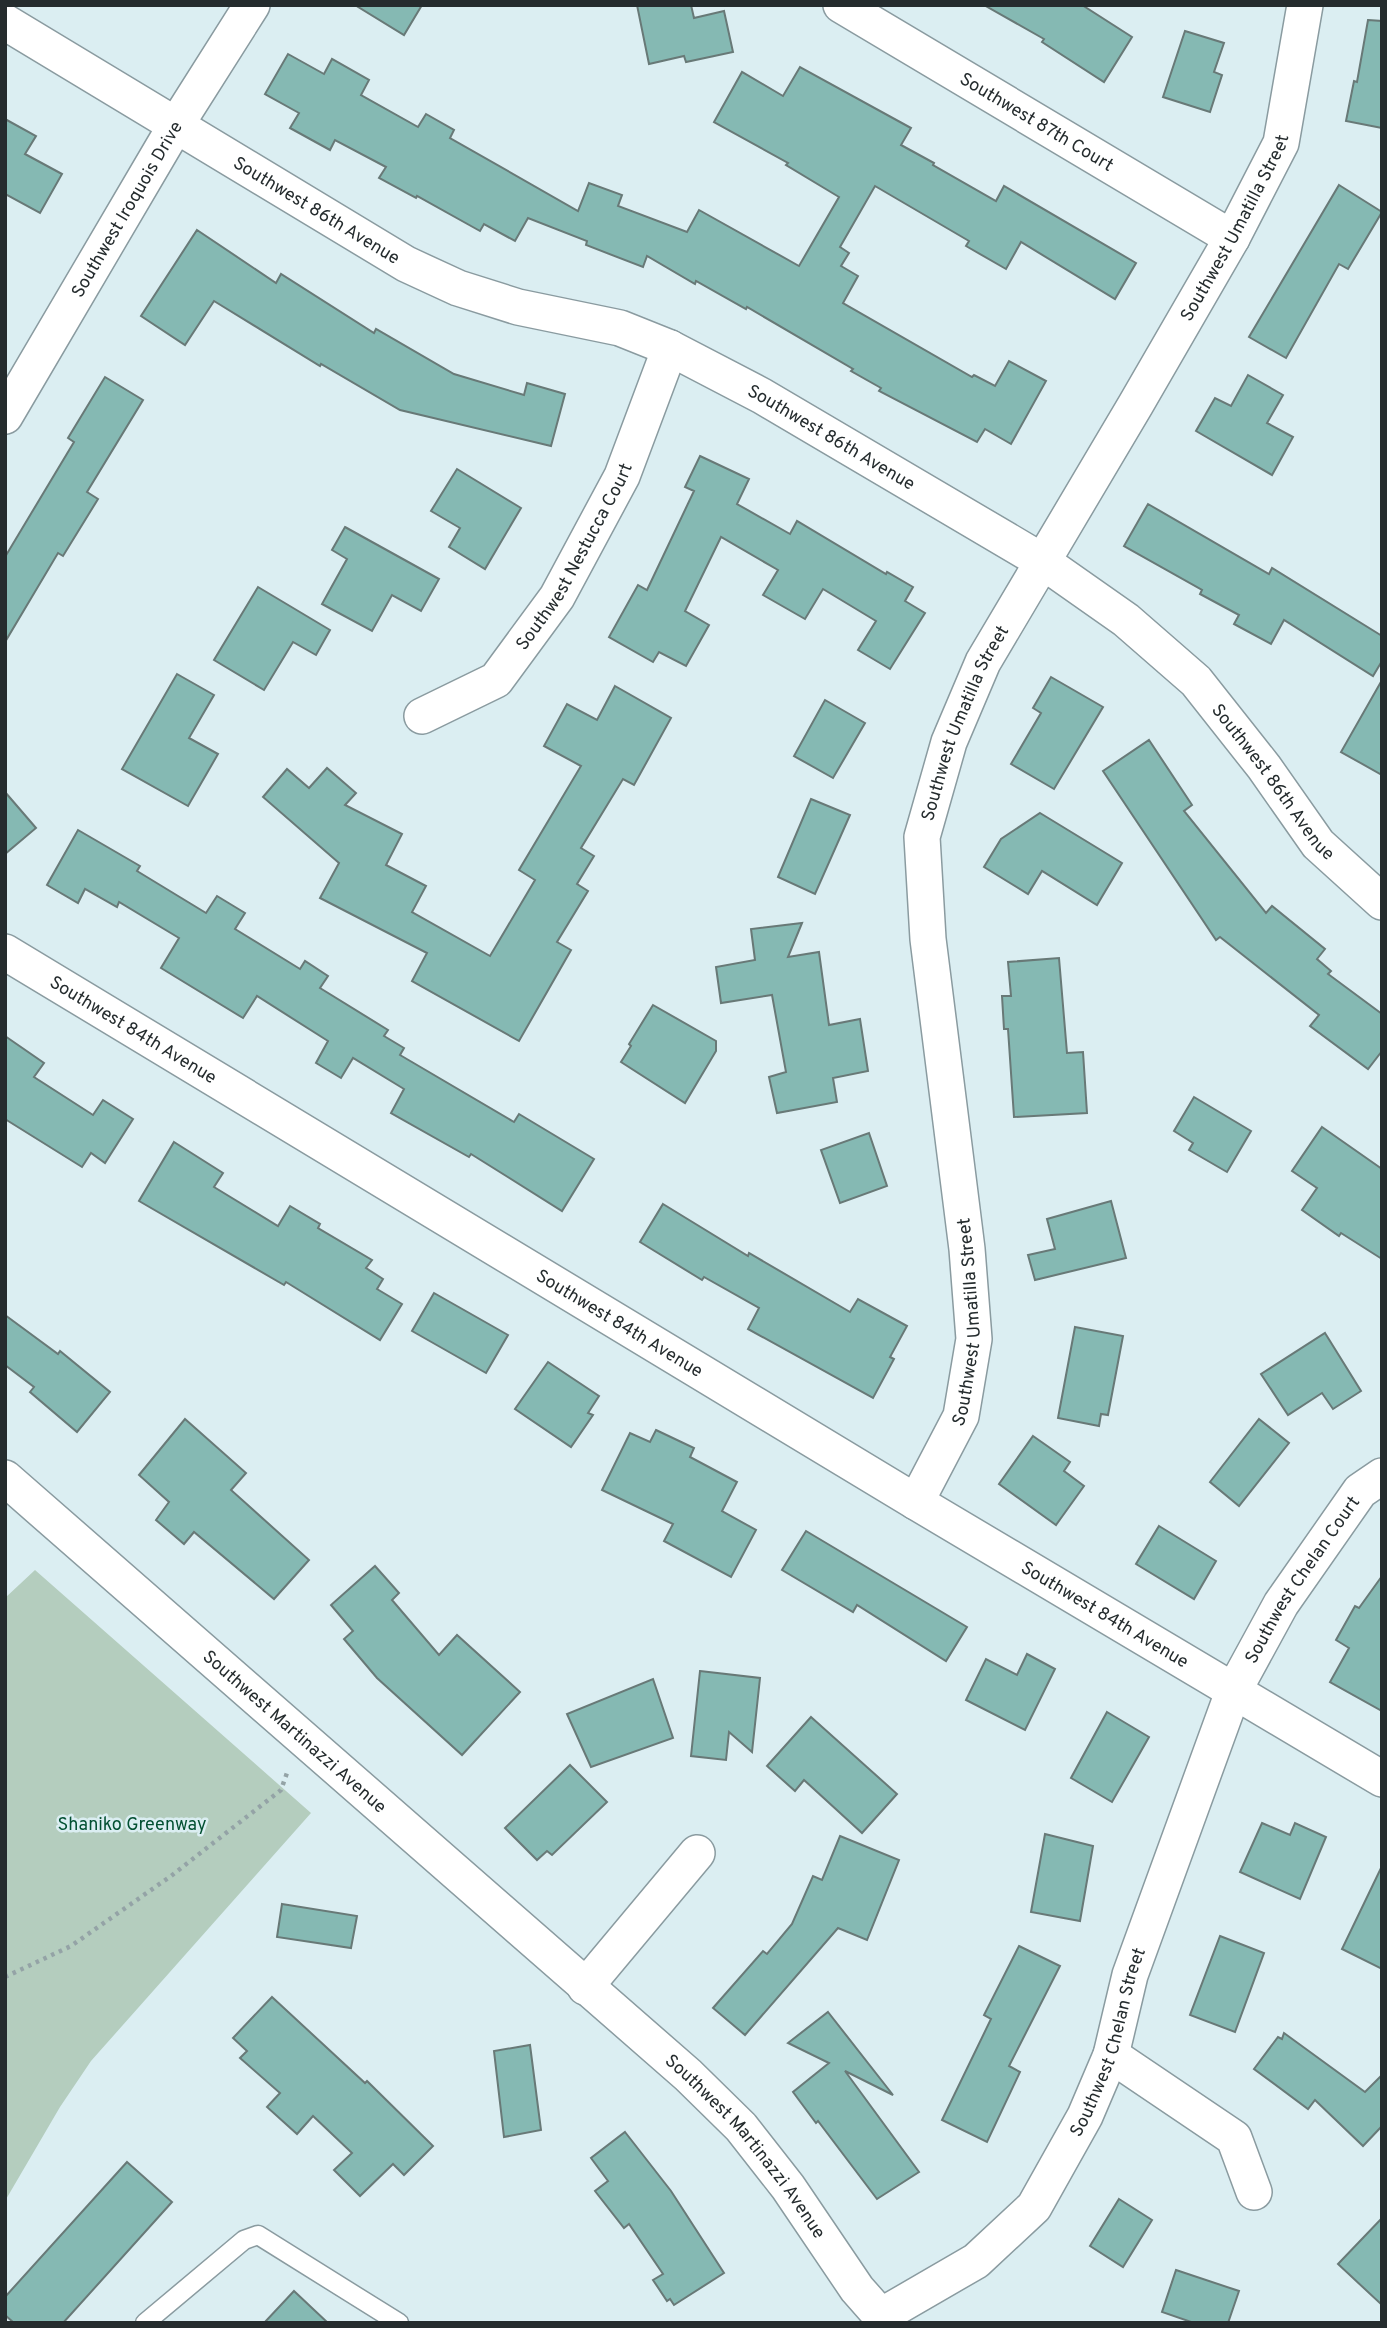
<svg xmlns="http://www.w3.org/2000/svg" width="1387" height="2328" font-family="Overpass,sans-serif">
<rect width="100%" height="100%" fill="#dbeef2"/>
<polygon fill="#b4cdbe" points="35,1570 311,1813 91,2061 60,2107 5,2201 5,1598"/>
<g fill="#85b9b3" stroke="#687977" stroke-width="2">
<polygon points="355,5 422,5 404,35"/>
<polygon points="637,5 691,5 694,18 724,11 733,52 686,62 684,56 649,64"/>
<polygon points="984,5 1082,5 1132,37 1104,82 1042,42 1044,39"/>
<polygon points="1368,20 1382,21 1382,128 1346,121 1354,81 1357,82"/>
<polygon points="1185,31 1224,43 1214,72 1222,75 1210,112 1163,97"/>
<polygon points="288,54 324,74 332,59 369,80 361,95 418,127 426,114 454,130 450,138 578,211 589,183 622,195 618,206 687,232 699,210 799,266 839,197 786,165 788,163 714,122 742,72 783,96 800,67 911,128 901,145 934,163 933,165 996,201 1004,186 1136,263 1115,299 1021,242 1006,269 966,246 969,241 875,186 840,247 849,253 841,266 858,276 843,303 972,377 974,375 995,386 1009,361 1046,381 1011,444 985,429 977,442 879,391 881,388 851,371 853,369 747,307 746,309 696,281 695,284 647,256 643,267 586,245 587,241 528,218 515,241 484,224 480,231 417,196 416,198 379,178 386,167 335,140 330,150 290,128 299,113 265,94"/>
<polygon points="5,119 36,136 25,154 62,174 40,213 5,194"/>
<polygon points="1339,185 1382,212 1348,269 1339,264 1286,358 1249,337"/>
<polygon points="197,230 276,283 281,274 374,333 376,329 454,374 524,395 527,383 565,394 551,446 400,410 321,364 320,366 214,301 185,345 141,316"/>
<polygon points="1248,375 1283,395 1267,423 1293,437 1272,475 1196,431 1215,398 1231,406"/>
<polygon points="105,377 143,400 87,492 98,499 63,556 58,553 5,642 5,557 74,442 68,438"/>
<polygon points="700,456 749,479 737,504 790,534 797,521 886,574 887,572 913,587 905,601 925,613 890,669 858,650 876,621 823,589 805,619 763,595 778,570 721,537 685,611 709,625 686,666 659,652 653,662 609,637 638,585 647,590 694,491 685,487"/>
<polygon points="457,469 521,508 485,569 449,547 460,528 431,511"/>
<polygon points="1148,504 1269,574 1272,568 1382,636 1382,661 1373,676 1284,620 1271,644 1234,624 1239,615 1200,594 1202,590 1124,546"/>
<polygon points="345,527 439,579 421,611 392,595 372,631 322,604 347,559 332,550"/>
<polygon points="258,587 330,630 316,655 293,642 264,690 214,660"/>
<polygon points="177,674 214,695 189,738 218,754 188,806 122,769"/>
<polygon points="1051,677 1103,707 1054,789 1011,764 1041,713 1033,708"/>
<polygon points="1382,680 1382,775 1341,752"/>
<polygon points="615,686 671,718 634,785 623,779 581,848 594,856 577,884 588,891 557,942 571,950 519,1041 412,981 427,953 320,898 339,863 263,797 287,769 309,788 327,768 356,793 345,805 402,834 386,865 426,886 412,912 490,956 535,880 519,870 581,766 544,746 567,704 597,720"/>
<polygon points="825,700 865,723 833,778 794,756"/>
<polygon points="1149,740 1192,805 1184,811 1266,913 1272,906 1325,949 1317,959 1331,971 1328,974 1382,1014 1382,1051 1368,1069 1310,1026 1319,1015 1220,937 1216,940 1103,771"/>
<polygon points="5,792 36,828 5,854"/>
<polygon points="811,799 850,815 815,894 778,877"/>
<polygon points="1040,813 1122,863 1097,905 1042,871 1028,894 984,867 1001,839"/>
<polygon points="78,830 140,866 137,871 206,913 217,896 245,913 235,929 300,969 305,961 328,976 320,988 388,1030 384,1036 404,1048 400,1055 514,1122 519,1114 594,1159 562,1211 471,1154 469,1157 391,1113 404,1089 353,1058 341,1078 316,1063 328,1041 257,996 243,1018 161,968 179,938 119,902 117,907 85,889 78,903 47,885"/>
<polygon points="802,923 788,957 819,952 829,1025 860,1019 868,1071 833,1078 837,1102 777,1113 769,1077 786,1072 772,995 721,1003 716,967 755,960 751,929"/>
<polygon points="1059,958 1067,1053 1083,1052 1087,1113 1014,1117 1008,1029 1004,1029 1002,996 1011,996 1008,962"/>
<polygon points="653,1005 716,1041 716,1051 685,1103 621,1062 631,1046 629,1044"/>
<polygon points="5,1036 44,1063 34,1077 93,1115 103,1100 133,1119 105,1163 91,1153 82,1167 5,1119"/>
<polygon points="1194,1097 1251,1131 1227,1172 1189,1150 1193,1143 1174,1131"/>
<polygon points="1322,1127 1382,1169 1382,1259 1341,1233 1339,1236 1302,1210 1317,1188 1292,1171"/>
<polygon points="869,1133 887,1186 840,1203 821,1150"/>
<polygon points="174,1142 223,1173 214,1187 278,1226 290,1206 320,1224 318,1228 372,1260 366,1268 383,1279 377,1289 402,1304 380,1340 286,1282 284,1285 139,1201"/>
<polygon points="1111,1201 1126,1258 1035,1280 1028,1255 1055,1249 1047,1219"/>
<polygon points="663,1204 748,1256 749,1253 850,1312 858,1299 907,1326 890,1357 894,1359 873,1398 748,1329 759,1308 704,1277 702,1280 640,1242"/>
<polygon points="434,1293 508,1335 486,1373 412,1331"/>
<polygon points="5,1315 58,1354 60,1351 110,1392 77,1432 30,1392 34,1387 5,1365"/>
<polygon points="1075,1327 1123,1336 1108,1415 1101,1414 1099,1426 1058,1418"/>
<polygon points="1325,1333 1361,1391 1333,1409 1322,1393 1288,1415 1261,1374"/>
<polygon points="548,1362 599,1396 588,1413 593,1415 571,1447 515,1409"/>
<polygon points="185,1419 246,1473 231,1490 309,1560 274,1599 194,1532 184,1544 156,1520 169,1502 139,1475"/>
<polygon points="1259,1419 1289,1443 1239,1506 1210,1482"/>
<polygon points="656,1430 694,1448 690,1457 737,1482 722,1511 756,1530 731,1577 664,1541 673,1524 602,1490 630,1433 650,1442"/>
<polygon points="1033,1436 1070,1462 1064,1471 1084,1486 1056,1525 999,1484"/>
<polygon points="1159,1526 1216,1561 1194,1599 1136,1564"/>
<polygon points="806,1531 967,1627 946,1661 857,1605 853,1612 782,1570"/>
<polygon points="375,1566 399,1593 392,1600 439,1655 457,1635 520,1692 462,1755 377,1678 344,1639 353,1631 331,1605"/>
<polygon points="1382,1576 1382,1711 1330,1682 1349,1648 1336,1640 1355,1606 1359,1608"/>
<polygon points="1027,1654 1055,1669 1025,1730 966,1700 986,1659 1017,1675"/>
<polygon points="700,1671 760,1678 752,1752 729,1732 726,1760 691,1756"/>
<polygon points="653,1679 673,1738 591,1767 567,1714"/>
<polygon points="1107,1712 1149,1737 1112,1802 1071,1778"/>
<polygon points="811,1717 897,1794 862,1833 804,1780 795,1791 767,1766"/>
<polygon points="570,1765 607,1802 552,1855 547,1851 537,1860 505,1828"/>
<polygon points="1262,1823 1290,1835 1295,1823 1326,1837 1300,1899 1240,1872"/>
<polygon points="1045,1834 1093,1846 1080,1921 1031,1912"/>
<polygon points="840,1836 899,1860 867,1940 838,1928 745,2035 713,2008 763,1951 767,1954 792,1924 813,1876 822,1880"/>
<polygon points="1382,1866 1382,1969 1342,1949"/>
<polygon points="282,1904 357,1916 351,1948 277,1937"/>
<polygon points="1220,1936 1264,1953 1235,2032 1190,2015"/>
<polygon points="1019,1946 1060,1966 1009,2066 1020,2072 987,2142 942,2120 991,2019 984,2015"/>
<polygon points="272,1997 365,2083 367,2081 433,2146 404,2175 393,2164 360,2196 334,2170 352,2153 313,2116 297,2134 267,2107 280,2093 240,2058 247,2051 233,2038"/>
<polygon points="828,2012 893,2095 845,2071 919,2172 877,2199 818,2121 816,2123 793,2092 829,2063 788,2043"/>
<polygon points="1284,2033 1365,2092 1382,2075 1382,2126 1363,2146 1315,2100 1308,2109 1254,2069 1278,2037 1282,2039"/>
<polygon points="530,2045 541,2130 504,2137 494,2051"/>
<polygon points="625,2132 671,2191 724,2273 674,2305 670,2299 667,2301 653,2280 663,2274 629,2224 624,2228 595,2191 608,2181 591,2158"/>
<polygon points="127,2162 172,2202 63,2323 14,2323 5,2315 5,2297"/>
<polygon points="1119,2199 1152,2220 1123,2267 1090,2246"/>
<polygon points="1382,2218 1382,2305 1338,2264"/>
<polygon points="1176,2270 1239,2291 1228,2323 1194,2323 1162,2312"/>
<polygon points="294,2291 328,2323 264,2323"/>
</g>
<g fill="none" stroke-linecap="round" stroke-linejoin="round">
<defs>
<polyline id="service" points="145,2323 244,2240 258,2235 399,2323"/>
<g id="minor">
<path id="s1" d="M841 5 1232 238"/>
<path id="s2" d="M5 22 406 264 458 288 518 307 620 328 670 348 762 396 1042 561 1126 620 1196 681 1264 767 1318 844 1382 902"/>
<path id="s3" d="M5 416 176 125 252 5"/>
<path id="s4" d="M422 716 496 680 557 597 622 476 670 348"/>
<path id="s5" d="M5 952 916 1502 1382 1779"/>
<path id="s6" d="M5 1478 688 2075 741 2127 788 2187 857 2289 887 2323"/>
<path id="s7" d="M916 1502 961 1416 974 1339 967 1249 928 939 922 837 949 742 983 662 1136 404 1232 238 1281 143 1305 5"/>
<polyline points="585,1987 697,1853"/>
<polyline points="1111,2055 1234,2138 1254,2192"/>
<path id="s8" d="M881 2316 976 2261 1034 2207 1085 2116 1111 2055 1130 1975 1233 1692 1281 1604 1360 1491 1382 1476"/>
</g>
</defs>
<use href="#service" stroke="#8a9ba0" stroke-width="21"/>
<use href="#minor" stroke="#8a9ba0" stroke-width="38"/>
<polyline stroke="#94a3a6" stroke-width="4.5" stroke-dasharray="3.5 5" stroke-linecap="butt" points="5,1977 71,1946 171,1876 281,1790 288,1770"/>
<use href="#service" stroke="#fff" stroke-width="18"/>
<use href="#minor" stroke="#fff" stroke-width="35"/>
</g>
<g text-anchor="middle" stroke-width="5" stroke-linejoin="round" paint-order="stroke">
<g font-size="18" fill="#252c2e" stroke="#dbeef2">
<text dy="6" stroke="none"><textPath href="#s1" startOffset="228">Southwest 87th Court</textPath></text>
<text dy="6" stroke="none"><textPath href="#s3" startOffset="240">Southwest Iroquois Drive</textPath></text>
<text dy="6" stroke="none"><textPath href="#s2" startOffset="364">Southwest 86th Avenue</textPath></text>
<text dy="6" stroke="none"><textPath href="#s7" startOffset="1368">Southwest Umatilla Street</textPath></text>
<text dy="6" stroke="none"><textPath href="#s2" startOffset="931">Southwest 86th Avenue</textPath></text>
<text dy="6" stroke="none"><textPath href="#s4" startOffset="229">Southwest Nestucca Court</textPath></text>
<text dy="6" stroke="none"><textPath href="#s7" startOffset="802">Southwest Umatilla Street</textPath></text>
<text dy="6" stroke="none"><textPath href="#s2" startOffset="1498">Southwest 86th Avenue</textPath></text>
<text dy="6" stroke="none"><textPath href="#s5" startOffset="150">Southwest 84th Avenue</textPath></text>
<text dy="6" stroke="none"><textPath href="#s7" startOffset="192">Southwest Umatilla Street</textPath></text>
<text dy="6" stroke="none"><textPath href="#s5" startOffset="718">Southwest 84th Avenue</textPath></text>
<text dy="6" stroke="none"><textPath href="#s8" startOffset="875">Southwest Chelan Court</textPath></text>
<text dy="6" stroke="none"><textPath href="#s5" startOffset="1284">Southwest 84th Avenue</textPath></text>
<text dy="6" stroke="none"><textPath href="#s6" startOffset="385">Southwest Martinazzi Avenue</textPath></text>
<text dy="6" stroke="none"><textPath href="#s8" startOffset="371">Southwest Chelan Street</textPath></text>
<text dy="6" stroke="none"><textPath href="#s6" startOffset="999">Southwest Martinazzi Avenue</textPath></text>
</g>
<g font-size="18" fill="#035032" stroke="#dbeef2">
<text x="132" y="1830">Shaniko Greenway</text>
</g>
</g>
<rect width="1387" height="2328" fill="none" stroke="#252c2e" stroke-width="14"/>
</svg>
